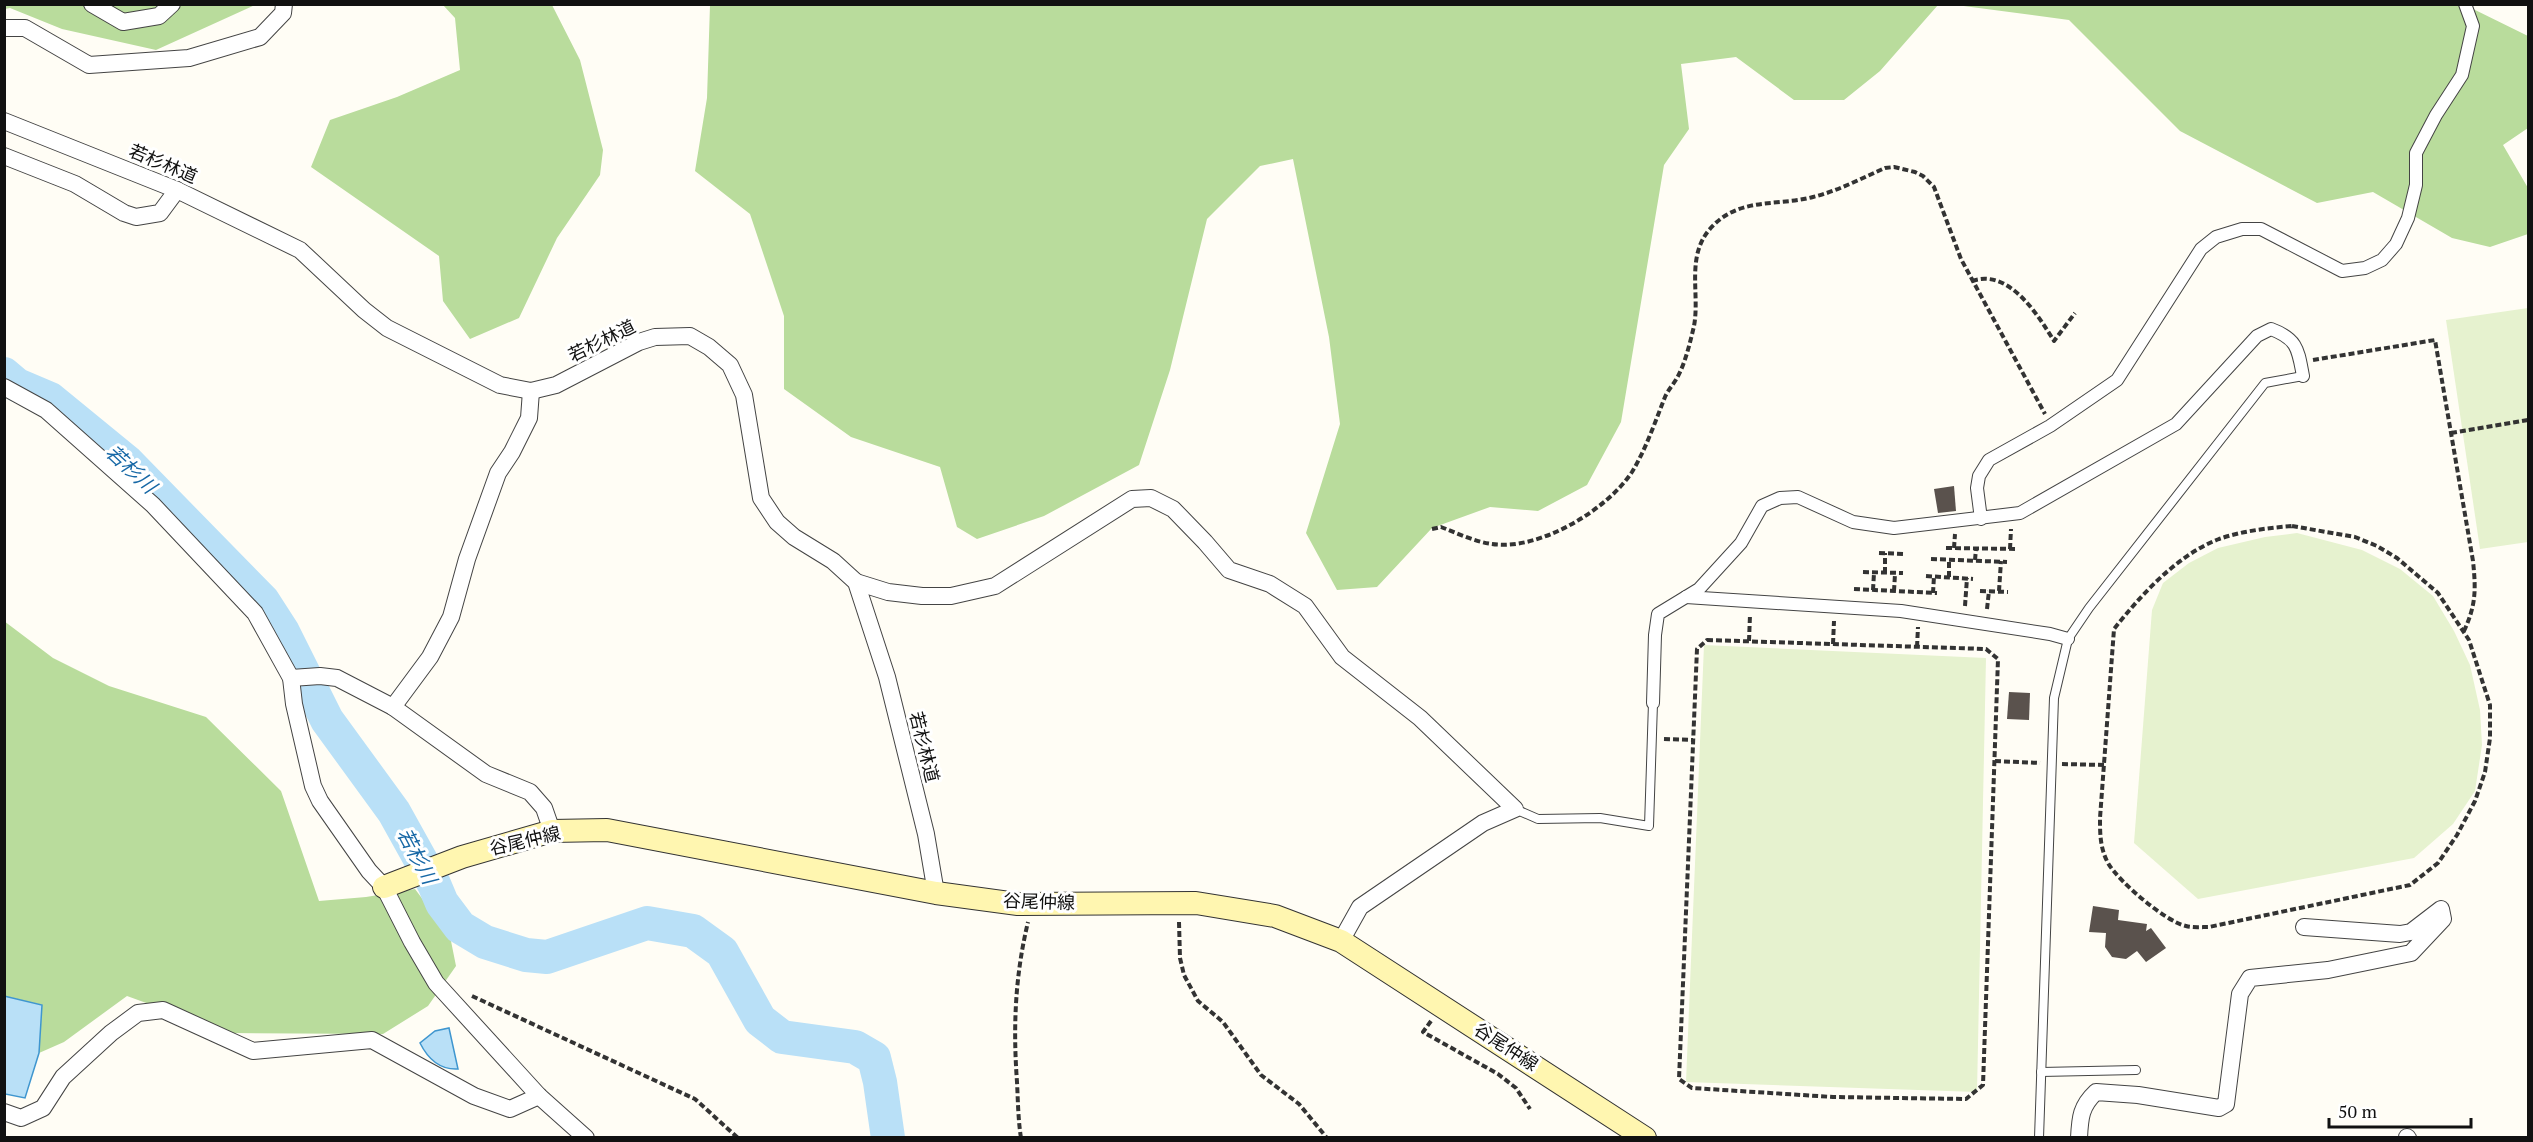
<svg xmlns="http://www.w3.org/2000/svg" width="2533" height="1142" font-family="'PT Serif','Noto Sans JP',serif">
<rect width="100%" height="100%" fill="#fffdf5"/>
<g fill="#b9dc9c">
<polygon points="4,5 255,5 156,50 62,29 10,8 5,9"/>
<polygon points="443,5 552,5 580,60 603,150 600,175 557,238 519,318 470,339 443,301 439,256 311,167 330,120 397,97 460,70 455,18"/>
<polygon points="710,5 710,4 1938,5 1880,71 1844,100 1794,100 1736,57 1681,64 1689,129 1664,165 1621,422 1587,485 1538,511 1490,507 1432,528 1377,587 1337,590 1306,533 1340,424 1329,337 1293,159 1260,166 1207,219 1170,370 1139,465 1044,516 977,539 957,527 940,467 851,437 784,389 784,316 750,214 695,171 707,98"/>
<polygon points="1956,5 2465,5 2528,36 2528,128 2503,145 2528,188 2528,234 2490,247 2452,238 2373,192 2317,203 2180,131 2069,20"/>
<polygon points="4,621 53,658 109,686 206,717 281,791 319,901 366,897 415,889 450,936 456,966 428,1006 383,1034 229,1033 127,996 64,1042 39,1053 42,1005 5,996"/>
</g>
<g fill="#e6f2cf">
<polygon points="2528,308 2528,542 2480,549 2446,320"/>
<polygon points="2297,533 2362,550 2400,569 2433,596 2454,631 2470,665 2480,710 2482,745 2475,791 2453,824 2414,858 2198,899 2134,843 2152,610 2163,583 2189,563 2218,548 2265,537"/>
<polygon points="1704,645 1986,658 1977,1092 1686,1082"/>
</g>
<g fill="#b9e0f7" stroke="#3f96cf" stroke-width="1.5">
<polygon points="4,996 42,1005 39,1053 25,1098 5,1094"/>
<path d="M449 1028 458 1069C440 1070 428 1059 420 1043L435 1031Z"/>
</g>
<g fill="none" stroke-linecap="round" stroke-linejoin="round">
<polyline stroke="#b9e0f7" stroke-width="34" points="4,374 17,385 50,399 127,462 263,601 283,632 327,720 394,812 434,884 442,903 460,927 485,942 526,955 547,957 647,923 693,931 722,952 760,1020 782,1037 855,1047 874,1058 880,1082 888,1138"/>
</g>
<g fill="#5a524d">
<polygon points="1954,486 1956,511 1938,513 1934,489"/>
<polygon points="2009,692 2030,693 2029,720 2007,719"/>
<polygon points="2093,906 2119,910 2118,920 2147,924 2146,931 2151,928 2166,948 2146,962 2137,951 2126,959 2112,957 2105,947 2106,933 2089,932"/>
</g>
<g fill="none" stroke-linecap="round" stroke-linejoin="round">
<defs>
<g id="service">
<polyline points="1515,809 1538,819 1600,818 1649,826 1653,703"/>
<polyline points="2041,1072 2136,1070"/>
<polyline points="2039,1138 2054,698 2068,639 2089,608 2265,383 2303,376"/>
</g>
<g id="pedestrian">
<polyline points="1981,519 1977,488 1979,476 1989,460 2050,426 2117,380 2201,249 2216,237 2242,229 2261,229 2342,271 2365,268 2382,260 2396,244 2408,218 2416,185 2416,153 2436,115 2462,75 2473,26 2465,4"/>
<polyline points="1686,597 1901,611 2050,634 2068,639"/>
<path d="M1653 703 1655 635 1658 614 1699 589 1741 543 1762 506 1780 498 1798 497 1853 522 1894 528 2020 513 2176 424 2257 336 2271 329C2298 339 2298 350 2303 376"/>
</g>
<g id="minor">
<polyline points="92,4 123,22 159,16 172,4"/>
<polyline points="4,28 25,28 89,65 189,58 260,37 283,13 284,4"/>
<polyline points="4,121 177,190 300,250 364,310 387,328 500,385 531,391 556,385 639,342 655,337 690,336 709,347 730,365 744,395 761,498 777,522 794,537 833,561 856,582 887,677 926,834 936,893"/>
<polyline points="4,156 75,184 124,213 136,217 160,213 177,190"/>
<polyline points="4,387 46,410 153,505 255,613 291,678 294,704 313,786 320,801 369,871 384,887 412,942 436,983 539,1096 586,1138"/>
<polyline points="856,582 888,592 922,596 951,596 995,586 1132,499 1151,498 1173,509 1205,542 1229,570 1270,584 1305,606 1342,657 1420,718 1515,809 1483,823 1360,907 1341,941"/>
<polyline points="291,678 320,676 337,678 393,707 486,774 530,792 544,808 552,831"/>
<polyline points="393,707 430,657 451,617 467,559 498,473 512,452 529,418 531,391"/>
<polyline points="4,1112 21,1118 43,1108 63,1077 111,1033 138,1013 163,1010 253,1051 372,1040 474,1096 510,1109 539,1096"/>
<polyline points="2407,1137 2408,1138"/>
<path d="M2079 1138C2080 1117 2081 1106 2096 1092L2138 1095 2219 1108 2226 1104 2240 994 2250 978 2328 970 2411 953 2443 919 2441 909 2411 932 2400 934 2304 927"/>
</g>
<polyline id="secondary" points="384,887 462,857 552,831 607,830 936,893 1018,904 1196,903 1275,916 1341,941 1645,1138"/>
</defs>
<use href="#service" stroke="#444" stroke-width="10"/>
<use href="#pedestrian" stroke="#444" stroke-width="14"/>
<use href="#minor" stroke="#444" stroke-width="18"/>
<use href="#secondary" stroke="#333" stroke-width="24"/>
<g stroke="#333" stroke-width="4" stroke-dasharray="6 3" stroke-linecap="butt">
<path d="M1972 281C2009 268 2038 315 2054 341L2075 313"/>
<path d="M2313 360 2435 340 2473 561C2476 590 2476 605 2464 631"/>
<polyline points="2451,433 2528,420"/>
<path d="M2292 526 2355 537 2377 546 2397 558 2438 593 2469 640 2490 705V738L2485 772 2475 801 2457 835 2438 863 2410 885 2209 927C2202 927 2193 928 2186 926 2166 922 2118 881 2108 863 2100 848 2100 834 2100 818L2114 629C2141 595 2177 555 2219 539 2242 531 2268 528 2292 526Z"/>
<path d="M1432 529 1441 527C1457 533 1475 542 1492 544 1539 551 1607 510 1632 472 1646 449 1655 422 1665 397 1668 390 1673 385 1677 378 1685 364 1690 343 1694 326 1700 294 1686 258 1709 230 1738 196 1775 207 1813 197 1838 191 1862 178 1885 168L1894 167 1915 172 1923 176 1934 187 1961 259 2045 414"/>
<polyline points="1946,548 2018,549"/>
<polyline points="1954,548 1955,534"/>
<polyline points="2010,549 2011,529"/>
<polyline points="1879,553 1905,554"/>
<polyline points="1931,559 2007,562"/>
<polyline points="1975,560 1976,549"/>
<polyline points="1863,572 1903,573"/>
<polyline points="1885,573 1885,553"/>
<polyline points="1926,576 1973,579"/>
<polyline points="1949,577 1949,559"/>
<polyline points="1854,589 1937,593"/>
<polyline points="1873,590 1874,573"/>
<polyline points="1894,591 1895,574"/>
<polyline points="1980,591 2008,592"/>
<polyline points="1999,591 2001,561"/>
<polyline points="1933,593 1934,576"/>
<polyline points="1965,606 1967,578"/>
<polyline points="1987,609 1989,591"/>
<polygon points="1707,640 1986,649 1998,659 1983,1085 1966,1099 1833,1097 1692,1088 1679,1079 1697,649"/>
<polyline points="1749,641 1750,615"/>
<polyline points="1833,644 1834,621"/>
<polyline points="1917,647 1918,627"/>
<polyline points="1664,739 1693,740"/>
<polyline points="1995,761 2040,763"/>
<polyline points="2062,764 2104,765"/>
<polyline points="1179,922 1180,958 1184,975 1198,1001 1223,1022 1261,1075 1299,1104 1327,1138"/>
<polyline points="472,996 695,1099 738,1138"/>
<polyline points="1431,1021 1423,1032 1498,1074 1516,1088 1530,1109"/>
<path d="M1021 1138C1018 1119 1018 1101 1017 1082 1013 1027 1015 976 1028 922"/>
</g>
<use href="#service" stroke="#fff" stroke-width="8"/>
<use href="#pedestrian" stroke="#fff" stroke-width="12"/>
<use href="#minor" stroke="#fff" stroke-width="16"/>
<use href="#secondary" stroke="#fff6b0" stroke-width="22"/>
</g>
<g text-anchor="middle" stroke-width="6" stroke-linejoin="round" paint-order="stroke">
<g font-size="18" fill="#111" stroke="#fff">
<text transform="translate(163 164) rotate(23)" y="6">若杉林道</text>
<text transform="translate(602 341) rotate(-26)" y="6">若杉林道</text>
<text transform="translate(924 747) rotate(76)" y="6">若杉林道</text>
<text transform="translate(525 841) rotate(-13)" y="6">谷尾仲線</text>
<text transform="translate(1039 902) rotate(2)" y="6">谷尾仲線</text>
<text transform="translate(1506 1047) rotate(33)" y="6">谷尾仲線</text>
</g>
<g font-size="20" font-style="italic" fill="#1768a6" stroke="#fff">
<text transform="translate(131 469) rotate(43)" y="7">若杉川</text>
<text transform="translate(417 856) rotate(62)" y="7">若杉川</text>
</g>
</g>
<rect width="2533" height="1142" fill="none" stroke="#111111" stroke-width="12"/>
<path d="M2329 1118v9h142v-9" fill="none" stroke="#111111" stroke-width="3"/>
<text x="2338" y="1118" font-size="18" fill="#111111" stroke="#ffffff" stroke-width="4.5" paint-order="stroke">50 m</text>
</svg>
